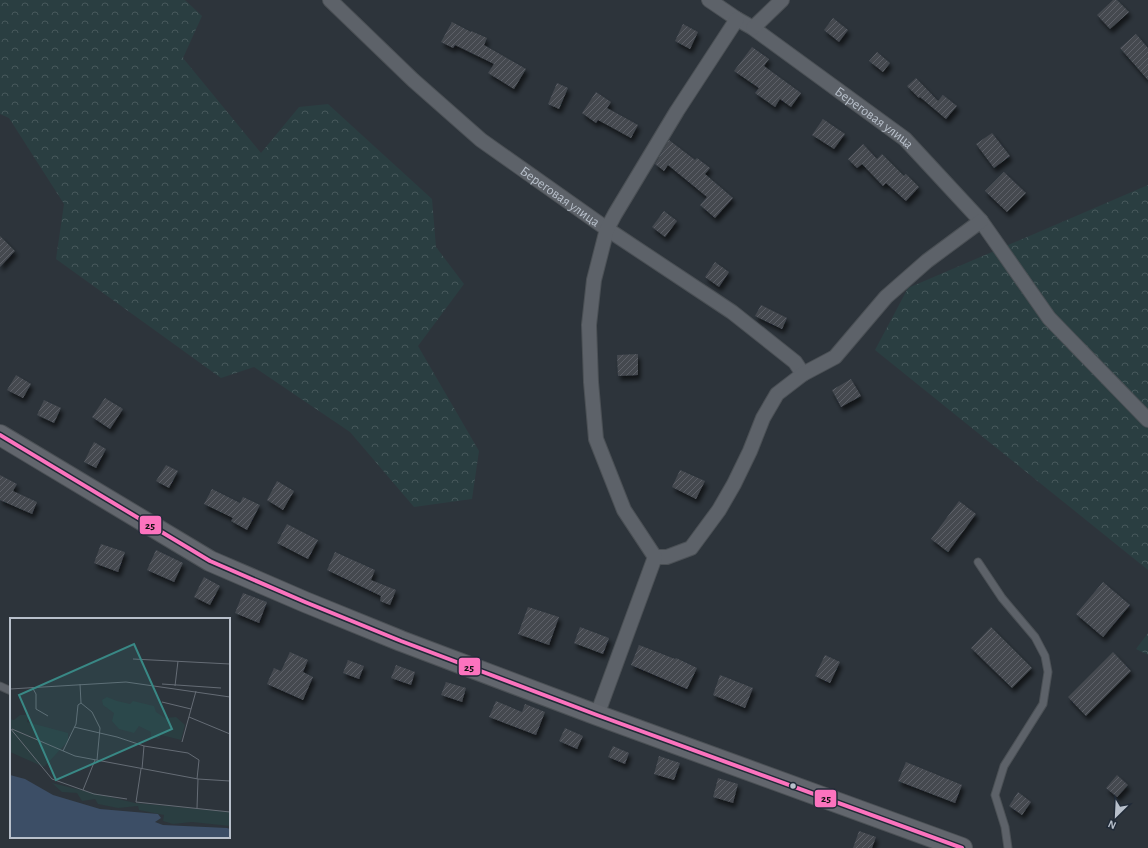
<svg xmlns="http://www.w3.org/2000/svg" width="1148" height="848" font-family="'Alegreya Sans',sans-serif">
<defs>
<pattern id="forest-crowns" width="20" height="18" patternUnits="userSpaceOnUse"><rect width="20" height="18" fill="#2a3e41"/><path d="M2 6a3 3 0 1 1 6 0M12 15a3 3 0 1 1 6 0" fill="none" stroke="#47585b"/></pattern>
<pattern id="building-hatch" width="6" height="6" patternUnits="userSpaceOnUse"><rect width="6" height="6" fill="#444950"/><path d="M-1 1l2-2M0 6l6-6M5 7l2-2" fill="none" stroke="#5d6168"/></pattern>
<filter id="shadow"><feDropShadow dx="2.5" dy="4.5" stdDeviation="2" flood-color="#0009"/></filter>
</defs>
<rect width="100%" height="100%" fill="#2d343b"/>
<g fill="url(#forest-crowns)">
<polygon points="0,0 185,0 202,16 183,58 261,153 299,107 328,104 432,199 436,247 464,284 418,346 479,451 472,499 414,507 350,432 254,367 221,378 56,259 64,204 9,118 0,114"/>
<polygon points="1148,185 1148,570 875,350 908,288"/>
<polygon points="1148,633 1148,655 1136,649"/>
</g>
<g fill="url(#building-hatch)" filter="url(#shadow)">
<polygon points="1113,0 1117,0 1129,12 1110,29 1097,15"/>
<polygon points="833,18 848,30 839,42 824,30"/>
<polygon points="452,22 471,32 471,31 487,38 484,45 526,69 514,89 488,73 494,64 455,45 453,48 441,42"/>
<polygon points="683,24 698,32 690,49 675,41"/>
<polygon points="1136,34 1148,48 1148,80 1120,48"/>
<polygon points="752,47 769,59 764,66 801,93 791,107 780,99 775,107 755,93 759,88 734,71"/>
<polygon points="877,52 890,63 883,72 869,61"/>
<polygon points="916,78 938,101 943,95 957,106 946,119 920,97 919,98 907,86"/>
<polygon points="557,83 568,88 559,109 548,104"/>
<polygon points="596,92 611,102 607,108 638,125 631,138 598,120 596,123 582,113"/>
<polygon points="823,119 845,134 834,149 812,135"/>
<polygon points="992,133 1010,156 994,168 976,144"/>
<polygon points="669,140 695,160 697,158 710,168 705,174 733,198 715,218 700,205 707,197 668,165 664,171 655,164"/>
<polygon points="863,144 877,159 882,154 904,176 906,174 919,187 906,201 886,183 883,186 862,164 857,168 848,159"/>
<polygon points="1004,172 1026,193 1007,212 985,191"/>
<polygon points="664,211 677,221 665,237 652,227"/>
<polygon points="0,236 15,251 0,267"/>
<polygon points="715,262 729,272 719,287 705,277"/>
<polygon points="761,305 787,318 782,329 755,316"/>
<polygon points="638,354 638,375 618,376 617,355"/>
<polygon points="16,375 31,384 23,398 7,390"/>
<polygon points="851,379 861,396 841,407 832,390"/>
<polygon points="105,398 123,409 110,429 92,417"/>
<polygon points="44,400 61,408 54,423 37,415"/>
<polygon points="94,442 106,449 96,468 84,462"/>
<polygon points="166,465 178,471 169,488 156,481"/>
<polygon points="680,470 705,481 696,499 672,487"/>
<polygon points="0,475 17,484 13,491 37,502 32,514 0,500"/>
<polygon points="277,481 294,491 283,510 267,500"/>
<polygon points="212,489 240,503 243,497 260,505 247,530 231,521 233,518 204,504"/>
<polygon points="959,501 976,514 948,552 931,539"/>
<polygon points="287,524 318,540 308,559 277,543"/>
<polygon points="101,544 125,552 118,572 94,563"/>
<polygon points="156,550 183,563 174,582 147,570"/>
<polygon points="335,552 375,570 371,580 396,590 390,605 380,601 381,596 327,570"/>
<polygon points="204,577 220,586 210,605 194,597"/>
<polygon points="1103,582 1130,605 1103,637 1076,614"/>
<polygon points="243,593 267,602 259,623 235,613"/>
<polygon points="528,607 559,617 549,645 518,634"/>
<polygon points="580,627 609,638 603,654 574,643"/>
<polygon points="991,627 1032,668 1012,688 971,648"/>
<polygon points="639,645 675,659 676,658 697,668 687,689 631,665"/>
<polygon points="290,652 308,660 303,672 313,677 303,700 267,684 274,668 281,671"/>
<polygon points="1113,652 1131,671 1086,716 1068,697"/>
<polygon points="825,655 840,662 830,683 815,676"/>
<polygon points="348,660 364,666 359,679 343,673"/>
<polygon points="396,665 415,672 411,685 391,678"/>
<polygon points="720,675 753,688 745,708 713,695"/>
<polygon points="446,682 466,688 462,702 441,695"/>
<polygon points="496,701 522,712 525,704 545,712 536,735 489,717"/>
<polygon points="565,728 583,736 577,749 559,741"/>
<polygon points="613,746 629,753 625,764 608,757"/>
<polygon points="659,756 680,763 674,780 654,774"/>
<polygon points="906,762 962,785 955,803 898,781"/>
<polygon points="1117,775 1128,785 1117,797 1106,788"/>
<polygon points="718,778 738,784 733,803 713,797"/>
<polygon points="1018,792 1031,802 1022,815 1009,806"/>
<polygon points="859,831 876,837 872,848 853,848"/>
</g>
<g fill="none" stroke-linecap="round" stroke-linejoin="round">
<defs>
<g id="lane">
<polyline points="978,562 1002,598 1035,637 1045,656 1048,672 1043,704 1004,766 995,795 1005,827 1008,848"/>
<polyline points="0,686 11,691"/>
</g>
<g id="street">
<path id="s1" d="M330 0 413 80 481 140 607 229 732 312 795 362 803 374"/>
<path id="s2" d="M709 0 737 19 753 28 905 139 981 221 1049 318 1148 420"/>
<polyline points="753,28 782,0"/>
<polyline points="655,557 667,557 691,548 719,510 734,484 750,451 763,418 777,394 803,374 835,357 886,297 927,261 981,221"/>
<polyline points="597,715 655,557 624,510 596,439 591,382 589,325 594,280 607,229 615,214 677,111 737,19"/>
</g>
<polyline id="secondary" points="0,435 210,561 305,602 401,641 597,715 962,848"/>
</defs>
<use href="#lane" stroke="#4b5055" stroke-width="9"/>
<use href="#street" stroke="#4b5055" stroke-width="16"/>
<use href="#secondary" stroke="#4b5055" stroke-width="22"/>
<use href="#lane" stroke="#5d6269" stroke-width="7"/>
<use href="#street" stroke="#5d6269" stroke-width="14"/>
<use href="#secondary" stroke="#62666d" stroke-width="20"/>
<defs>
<polyline id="bus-1" points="0,435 210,561 305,602 401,641 597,715 962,848"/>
</defs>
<use href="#bus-1" stroke="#202a37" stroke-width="7"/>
<use href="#bus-1" stroke="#fc73be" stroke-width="4"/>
</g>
<circle fill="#b8c0cb" stroke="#202a37" stroke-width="1.5" cx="793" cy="786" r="3.5"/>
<g text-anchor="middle" stroke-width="3" stroke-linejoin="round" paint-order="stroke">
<g font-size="14" fill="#b8c0cb" stroke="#202a37">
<text dy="5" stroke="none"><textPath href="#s2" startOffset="203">Береговая улица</textPath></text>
<text dy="5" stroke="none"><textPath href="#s1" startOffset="303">Береговая улица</textPath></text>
</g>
</g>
<g transform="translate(10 618)">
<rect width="220" height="220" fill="#2d343b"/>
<path d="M97 79 107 83 120 86 123 83 144 88 146 94 155 100 166 99 175 107 171 122 151 117 149 121 141 119V114L129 108 124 115 109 111 102 103 104 95 93 87 92 82ZM10 97H19L17 104 58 115V123L34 149 0 134V101L4 102ZM42 165 125 185 220 194V208L182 204 163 206 153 203 154 197 129 192 128 188 108 190 88 186 85 181 72 183 67 175 52 174Z" fill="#2a3e41"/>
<path d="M0 157 15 161 43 177 90 191 148 196 151 200 145 204 153 207 217 210 220 211V220H0Z" fill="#3c4e66"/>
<path fill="none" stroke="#656c75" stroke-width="1" d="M123 41 220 46M70 66 71 85 82 94 90 110 87 142M152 66 211 70M165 68 168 43M22 69 26 76V91L38 98M0 71 116 64 220 79M152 84 181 91M179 99 220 116M64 109 107 119 134 128 178 135 189 142M0 110 42 161 84 176 117 181M2 111 65 138 188 161 220 163M172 124 186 73M53 133 66 106 68 87 71 85M131 151 126 184 220 194M132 151 134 128M187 161 189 142M73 172 85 142M187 190 188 161"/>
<path fill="#398885" fill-opacity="0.15" stroke="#398885" stroke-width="2" d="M124 26 162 111 46 162 9 77Z"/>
<rect width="220" height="220" fill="none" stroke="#b8c0cb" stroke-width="2"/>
</g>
<g stroke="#202a37" stroke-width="1.5">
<rect x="139" y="515" width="23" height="20" rx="4" fill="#fc73be"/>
<rect x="458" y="657" width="23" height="19" rx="4" fill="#fc73be"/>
<rect x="814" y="789" width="23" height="19" rx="4" fill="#fc73be"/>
</g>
<g font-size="11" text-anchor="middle" font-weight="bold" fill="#111">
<text x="150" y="529">25</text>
<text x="469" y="671">25</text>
<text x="826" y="802">25</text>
</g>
<g transform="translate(1116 816) rotate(204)" stroke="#202a37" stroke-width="3" paint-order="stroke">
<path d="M0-3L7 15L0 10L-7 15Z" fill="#b8c0cb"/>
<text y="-6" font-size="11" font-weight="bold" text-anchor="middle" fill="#b8c0cb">N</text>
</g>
</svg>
